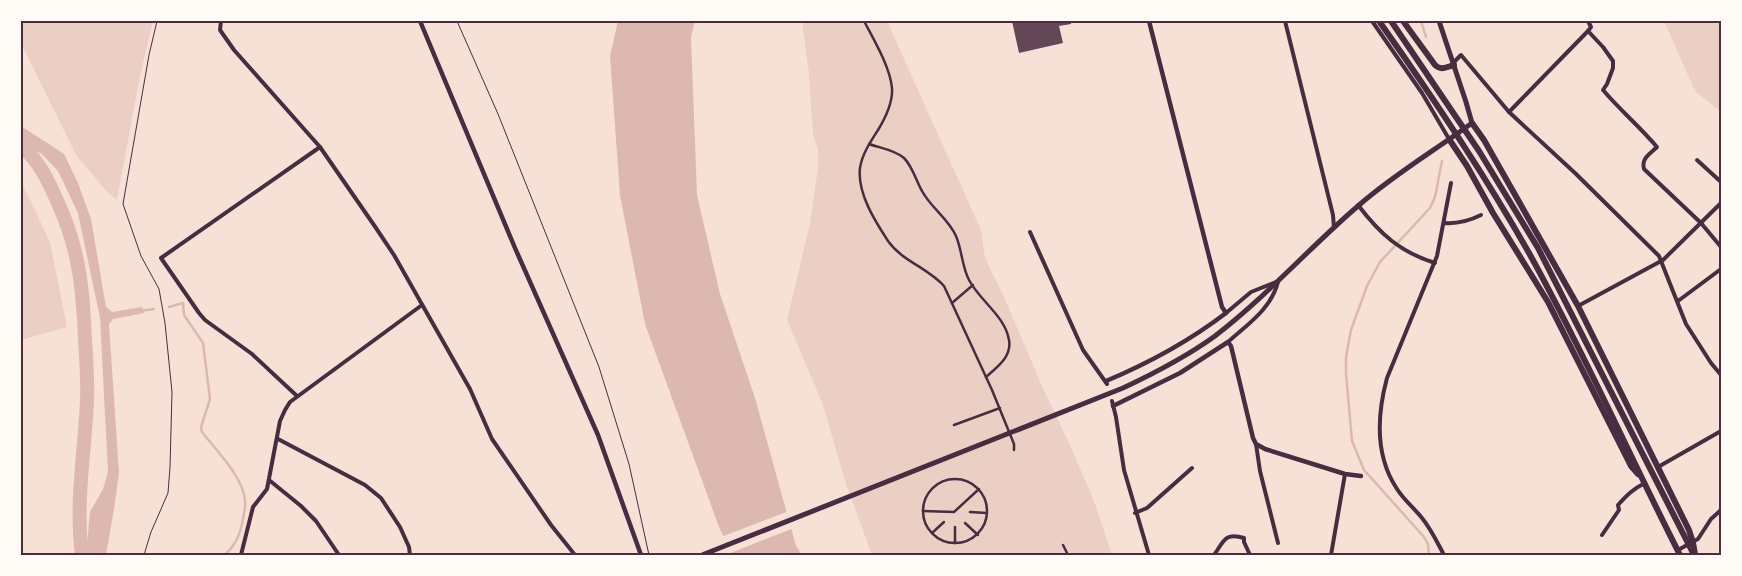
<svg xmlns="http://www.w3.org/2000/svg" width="1742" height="576" font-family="Overpass,sans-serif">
<rect width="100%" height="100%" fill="#f7e1d7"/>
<g fill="#ebcfc5">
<polygon points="21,21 153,21 140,76 117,200 108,193 76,155 21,43"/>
<polygon points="802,21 887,21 981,230 985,258 1004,297 1042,386 1070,445 1095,504 1112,555 872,555 846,484 823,405 787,320 810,223 818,168 818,149 813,136 809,74"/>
<polygon points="1664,21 1721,21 1721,112 1695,91"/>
<polygon points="21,181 50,242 67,327 21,340"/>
</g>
<g fill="#dcb8b0">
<polygon points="618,21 695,21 691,37 697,195 720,294 755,398 796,546 802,555 732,555 719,527 645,324 620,195 610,56"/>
<polygon points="21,126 64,154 78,183 91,219 106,307 112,312 142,307 144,313 113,319 109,324 119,473 114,509 106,555 86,555 90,512 103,489 108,472 100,318 78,213 58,171 42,154 21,144"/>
</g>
<polygon fill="#f7e1d7" points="789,511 794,528 728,554 721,537"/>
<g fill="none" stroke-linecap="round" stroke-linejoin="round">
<g stroke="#dcb8b0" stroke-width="2.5">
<polyline points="1421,21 1426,37"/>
<path d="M169 307 183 303 184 315 203 343 210 399 201 427 202 432C216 450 244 478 245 501 246 509 243 517 242 524 239 537 235 545 225 555"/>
<polyline points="140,311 154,309"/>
<polyline points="1429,555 1428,544 1424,537 1364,470 1352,441 1346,373 1346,357 1351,330 1367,286 1380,262 1430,208 1435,197 1442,161"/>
</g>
<path stroke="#dcb8b0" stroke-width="14" d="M21 146C39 160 49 182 58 203 79 248 83 290 85 339 86 359 88 380 87 400 85 451 75 503 82 555"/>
</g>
<polygon fill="#644757" points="1012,21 1071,21 1071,24 1059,26 1063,43 1019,53"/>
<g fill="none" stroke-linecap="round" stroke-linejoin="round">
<g stroke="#4a2c40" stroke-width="1">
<polyline points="457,21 498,114 599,367 629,464 649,555"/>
<polyline points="144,555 151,532 168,493 170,467 172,392 165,323 159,289 141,256 123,204 149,55 157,21"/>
</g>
<g stroke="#4a2c40" stroke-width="2.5">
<path d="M864 21C874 40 890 67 892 88 893 103 886 117 878 130 871 141 862 154 860 168 857 193 875 221 888 241 902 261 928 268 944 286L992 390 1014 444V450"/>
<path d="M869 144C880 148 895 150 904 158 913 167 916 181 922 191 931 208 948 218 956 236 962 250 962 267 969 280 980 301 1005 316 1009 340 1012 357 997 367 986 377"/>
<polyline points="952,303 973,285"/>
<polyline points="954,425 1000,408"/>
<circle cx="955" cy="511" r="32"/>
<polyline points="923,511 954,512 979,489"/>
<polyline points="970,512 987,513"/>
<polyline points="965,523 978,535"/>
<polyline points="932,533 944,522"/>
<polyline points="955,543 955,527"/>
<polyline points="1063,545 1068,555"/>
</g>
<g stroke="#4a2c40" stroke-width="4">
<polyline points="221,21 220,30 234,50 320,147 376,228 394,255 470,389 492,439 551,525 575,555"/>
<polyline points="1285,21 1333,215 1334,228"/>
<polyline points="1372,21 1422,93 1449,139"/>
<path d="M1588 31 1603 47 1613 61V68L1607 84 1603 90C1620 110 1640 127 1657 147 1650 154 1641 158 1644 169L1701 223 1721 247"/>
<polyline points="1454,65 1455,61 1461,55 1509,112 1575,173 1659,256 1686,324 1711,363 1721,375"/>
<polyline points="1509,112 1588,31 1591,27 1588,21"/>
<polyline points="1697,160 1721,182"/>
<path d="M1358 205C1380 234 1400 252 1435 263"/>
<path d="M1444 223C1458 224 1469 221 1481 215"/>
<polyline points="1030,232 1083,350 1107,384"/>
<polyline points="1678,301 1721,269"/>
<polyline points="1578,306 1663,260 1721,203"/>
<polyline points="1226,313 1251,292 1276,282"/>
<path d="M1228 342C1248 324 1271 309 1278 282"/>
<polyline points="297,396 252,354 205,320 199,313 161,258 320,147"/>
<polyline points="1112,401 1116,417 1124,470 1149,555"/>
<polyline points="278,439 365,485 381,498 400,527 409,547 410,555"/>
<polyline points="1256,444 1260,471 1278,543"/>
<polyline points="1658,467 1721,431"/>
<polyline points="269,480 301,506 316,521 339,555"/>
<polyline points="1135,513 1147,508 1192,468"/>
<path d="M1602 535 1619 510 1618 505C1627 495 1633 489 1645 483"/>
<polyline points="1678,550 1698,539 1711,519 1721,510"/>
<polyline points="241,555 253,507 267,489 280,421 285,410 290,402 422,305"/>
<path d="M1214 555C1224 541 1225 532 1244 538V542L1250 555"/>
<polyline points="1331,555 1345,474"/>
<path d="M1444 555C1437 542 1431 529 1422 518 1414 508 1404 500 1397 489 1375 456 1377 415 1387 378L1437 256 1451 183"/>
</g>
<g stroke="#4a2c40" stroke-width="4.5">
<polyline points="420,21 515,248 598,435 641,555"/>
<path d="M1106 381C1149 363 1188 342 1226 313L1222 307 1149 21"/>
<polyline points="1113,406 1180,373 1228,342 1231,346 1253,438 1256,444 1265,449 1345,474 1361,476"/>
</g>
<path stroke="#4a2c40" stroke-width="5" d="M702 555 1123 388C1155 373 1186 357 1215 336 1266 297 1309 248 1358 206 1393 175 1434 151 1472 123L1466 102 1439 21"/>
<g stroke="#4a2c40" stroke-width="6">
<path d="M1379 21C1432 96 1484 173 1529 253 1584 352 1629 455 1680 555"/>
<polyline points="1391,21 1479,151 1538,248 1694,555"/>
<path d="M1403 21 1435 65C1441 71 1447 67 1454 65"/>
<polyline points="1472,123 1484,140 1578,306 1689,530 1693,543 1695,554"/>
<polyline points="1449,139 1467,166 1493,213 1548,302 1631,466 1638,474"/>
</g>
</g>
<rect width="1742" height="576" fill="none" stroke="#fffaf5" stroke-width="45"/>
<rect x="22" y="22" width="1698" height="532" fill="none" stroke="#4a2c40" stroke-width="2"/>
</svg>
